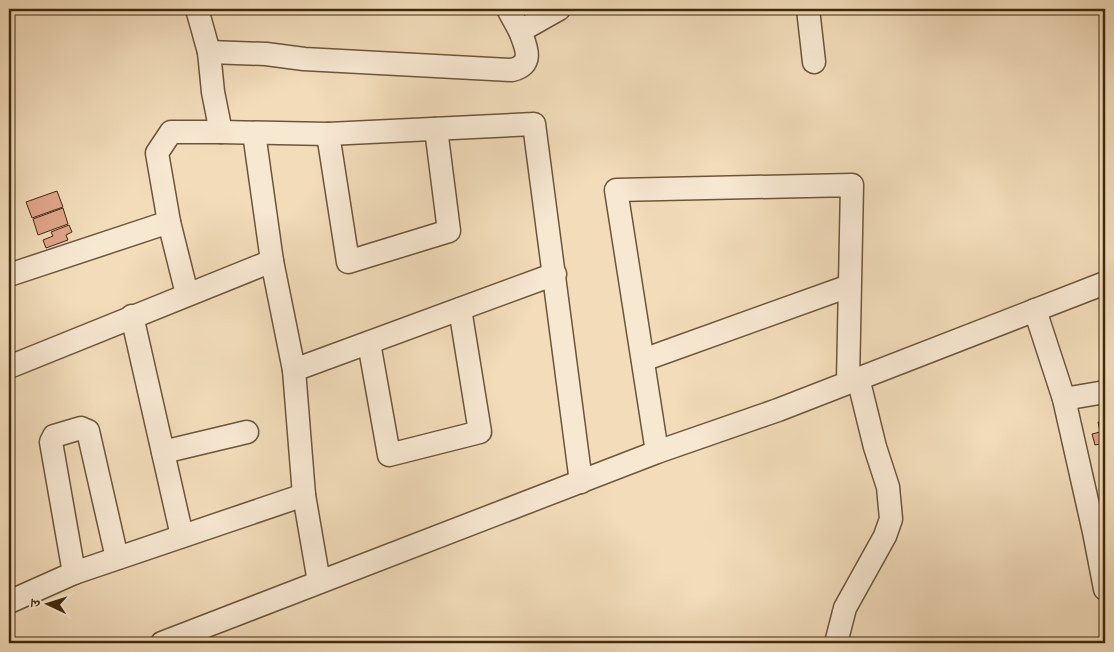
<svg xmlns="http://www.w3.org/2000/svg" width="1114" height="652" font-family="'Libre Caslon Text','Noto Serif Devanagari',serif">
<rect width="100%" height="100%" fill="#f2dcba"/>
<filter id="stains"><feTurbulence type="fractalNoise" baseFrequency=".004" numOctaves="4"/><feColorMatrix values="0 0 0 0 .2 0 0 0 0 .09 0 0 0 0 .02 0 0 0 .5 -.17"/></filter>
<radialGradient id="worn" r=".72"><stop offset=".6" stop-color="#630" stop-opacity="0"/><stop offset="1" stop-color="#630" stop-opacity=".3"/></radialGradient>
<g fill="#e1a58a" stroke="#402a0f">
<polygon points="57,191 63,207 32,218 26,202"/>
<polygon points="63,208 68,224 38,235 33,219"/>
<polygon points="69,225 72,232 66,235 68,240 46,248 43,240 53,236 51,232"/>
<polygon points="1105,421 1105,448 1100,449 1100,444 1095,445 1092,434 1100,432 1098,422"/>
</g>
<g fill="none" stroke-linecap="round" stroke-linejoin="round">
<defs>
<g id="minor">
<polyline points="197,9 209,52 213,92 221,132 328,134 534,124 581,482"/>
<polyline points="508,9 520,31 559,9"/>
<polyline points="808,9 814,62"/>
<path d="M209 52 266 54 304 59 512 70C535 64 526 47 520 31"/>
<polyline points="254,133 272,261 294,370"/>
<polyline points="328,134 348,262 449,231 436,129"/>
<polyline points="169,222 157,153 171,132 221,132"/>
<polyline points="9,275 169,222 187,294"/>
<polyline points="1035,310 1064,399 1094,532 1105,589"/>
<polyline points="132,316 182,536"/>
<polyline points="369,343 389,455 480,432 460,309"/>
<polyline points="643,360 849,286"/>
<polyline points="9,367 272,261"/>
<polyline points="1064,399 1105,392"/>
<polyline points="163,452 247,432"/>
<polyline points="657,452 616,190 852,185 848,381"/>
<polyline points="74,573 51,442 54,436 81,428 88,431 117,558"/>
<polyline points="319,582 304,495 294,370 555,274"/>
<polyline points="9,602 74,573 304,495"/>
<polyline points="162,643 657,452 778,410 1105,283"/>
<polyline points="836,643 845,608 885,536 891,519 888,487 875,447 858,378"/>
</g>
</defs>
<use href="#minor" stroke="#6c563a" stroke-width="25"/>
<use href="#minor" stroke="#f7e8d2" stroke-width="22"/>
</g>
<rect width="1114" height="652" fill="none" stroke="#f2dcba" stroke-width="30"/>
<rect x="10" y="10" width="1094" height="632" fill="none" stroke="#402a0f" stroke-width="2.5"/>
<rect x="15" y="15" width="1084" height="622" fill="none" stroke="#402a0f"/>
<g transform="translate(48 604) rotate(274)" stroke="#f7e8d2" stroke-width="4" paint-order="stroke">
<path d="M0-4L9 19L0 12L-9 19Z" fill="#402a0f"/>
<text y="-8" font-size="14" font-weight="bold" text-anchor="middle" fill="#402a0f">उ</text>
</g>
<rect width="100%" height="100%" filter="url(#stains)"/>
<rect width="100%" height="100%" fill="url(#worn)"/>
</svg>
